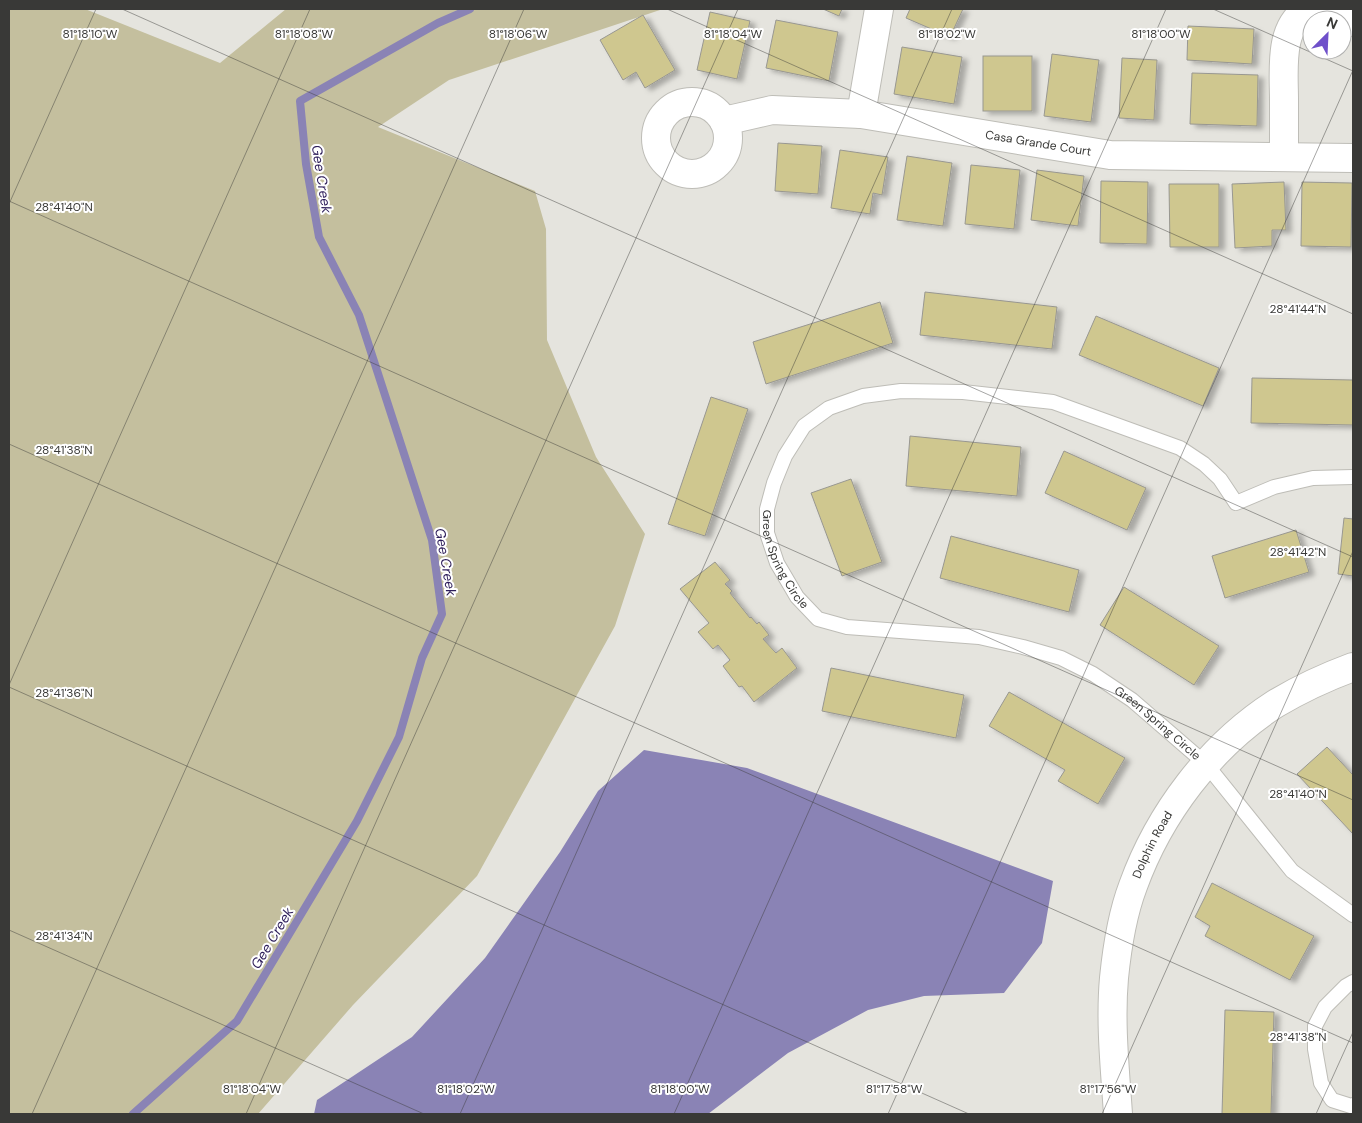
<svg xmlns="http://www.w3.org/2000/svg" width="1362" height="1123" font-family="'DM Sans',sans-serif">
<defs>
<filter id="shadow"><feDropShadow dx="5.5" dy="3" stdDeviation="2.5" flood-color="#0004"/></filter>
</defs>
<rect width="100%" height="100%" fill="#e5e4de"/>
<polygon fill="#c4bf9e" points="9,9 85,9 220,63 286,9 663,9 449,80 378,127 535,191 546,229 547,340 596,457 645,534 615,626 477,876 353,1005 258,1114 9,1114"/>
<polygon fill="#8a83b5" points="644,750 747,768 1053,881 1042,943 1004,993 924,996 868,1010 788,1053 708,1114 314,1114 317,1100 412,1037 485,958 560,852 598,791"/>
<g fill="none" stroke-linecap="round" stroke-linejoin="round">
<polyline stroke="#8a83b5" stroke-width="8" points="133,1114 237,1021 357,821 399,737 422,658 442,614 432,540 359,315 319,237 306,164 300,101 438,23 470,9"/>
</g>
<g fill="#cfc78f" stroke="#989791" filter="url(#shadow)">
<polygon points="823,9 842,9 839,16"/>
<polygon points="910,9 963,9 950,37 906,18"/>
<polygon points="710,12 750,21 737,79 697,70"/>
<polygon points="643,15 675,70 645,88 636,72 623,80 600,40"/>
<polygon points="776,20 838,32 829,81 766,68"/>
<polygon points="1188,26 1254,29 1252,64 1187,60"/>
<polygon points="902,47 962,57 954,104 894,94"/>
<polygon points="1052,54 1099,60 1091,122 1044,116"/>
<rect x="983" y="56" width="49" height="55"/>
<polygon points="1122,58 1157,60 1154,120 1119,118"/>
<polygon points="1192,73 1258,75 1257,126 1190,124"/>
<polygon points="778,143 822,146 818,194 775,191"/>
<polygon points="840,150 888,157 882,195 873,193 870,214 831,208"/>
<polygon points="907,156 952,163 943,226 897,220"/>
<polygon points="971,165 1020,170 1014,229 965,224"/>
<polygon points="1037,170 1084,176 1078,226 1031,220"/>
<polygon points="1101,181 1148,182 1147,244 1100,243"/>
<polygon points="1284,182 1286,230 1272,230 1272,246 1235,248 1232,184"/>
<polygon points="1302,182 1352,183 1351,247 1301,246"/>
<polygon points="1169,184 1219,184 1219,247 1170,247"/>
<polygon points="925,292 1057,307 1052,349 920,335"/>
<polygon points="880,302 893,343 766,384 753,342"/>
<polygon points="1096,316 1219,368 1203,406 1079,355"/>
<polygon points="1252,378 1353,380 1353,425 1251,423"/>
<polygon points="711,397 748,409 705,536 668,524"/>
<polygon points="910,436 1021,447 1017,496 906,486"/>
<polygon points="1064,451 1146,488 1127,530 1045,493"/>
<polygon points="851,479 882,562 842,576 811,493"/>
<polygon points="1344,518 1353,519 1353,576 1338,574"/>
<polygon points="1296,530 1309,572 1225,598 1212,556"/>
<polygon points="951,536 1079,570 1069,612 940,578"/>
<polygon points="715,562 730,580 725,584 732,591 730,593 750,618 751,617 757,624 759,622 769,635 763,639 776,653 782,648 797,668 754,702 742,686 739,687 723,666 730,660 718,645 713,649 698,632 709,623 680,589"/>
<polygon points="1124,587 1219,646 1194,685 1100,625"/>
<polygon points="831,668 964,695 956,738 822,711"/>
<polygon points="1009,692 1125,758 1098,804 1058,781 1065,770 989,726"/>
<polygon points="1327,747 1353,775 1353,834 1297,774"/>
<polygon points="1212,883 1314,936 1290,980 1205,936 1210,926 1195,917"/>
<polygon points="1225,1010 1274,1012 1271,1114 1222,1114"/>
</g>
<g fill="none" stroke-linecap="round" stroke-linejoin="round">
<defs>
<g id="service">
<path id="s1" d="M1353 477 1313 478 1274 487 1236 503 1220 479 1204 464 1180 448 1053 402 963 392 901 391 863 396 829 408 804 426 785 456 774 483 767 509V533L777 563 797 597 818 619 847 627 979 637 1023 647 1061 658 1093 674 1132 700 1206 764 1292 871 1353 915"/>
<polyline points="1353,982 1346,986 1325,1007 1315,1026 1315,1049 1321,1083 1332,1100 1351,1106 1353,1105"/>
</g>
<g id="minor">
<polyline points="1336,9 1345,13 1353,22"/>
<circle cx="692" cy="138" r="36"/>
<polyline points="861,114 879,9"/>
<path id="s2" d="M724 121 772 110 861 114 1110 155 1353 158"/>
<path d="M1284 157C1284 138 1284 119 1284 100 1284 70 1278 24 1310 9"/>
<path id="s3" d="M1118 1114C1115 1069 1110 1023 1114 978 1117 948 1122 915 1133 886 1159 814 1210 746 1275 704 1300 689 1326 677 1353 667"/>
</g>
</defs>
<use href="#service" stroke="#bebdb7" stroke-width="16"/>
<use href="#minor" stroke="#bebdb7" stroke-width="30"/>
<use href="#service" stroke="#fff" stroke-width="14"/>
<use href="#minor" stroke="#fff" stroke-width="28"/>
</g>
<path fill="none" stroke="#393937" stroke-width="1" stroke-opacity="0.45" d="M122 9 1353 557M667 9 1353 314M1213 9 1353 71M9 201 1353 800M9 204 96 9M9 444 1353 1043M9 685 310 9M9 687 969 1114M9 930 424 1114M32 1114 524 9M246 1114 738 9M460 1114 952 9M674 1114 1166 9M888 1114 1353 70M1102 1114 1353 551M1316 1114 1353 1032"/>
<g text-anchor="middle" stroke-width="4" stroke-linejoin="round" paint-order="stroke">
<g font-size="12" fill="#393937" stroke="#fff">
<text dy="4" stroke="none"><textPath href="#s2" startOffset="318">Casa Grande Court</textPath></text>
<text dy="4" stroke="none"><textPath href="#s1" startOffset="740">Green Spring Circle</textPath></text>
<text dy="4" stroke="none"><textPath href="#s1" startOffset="1175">Green Spring Circle</textPath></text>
<text dy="4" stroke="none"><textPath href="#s3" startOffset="276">Dolphin Road</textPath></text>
</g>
<g font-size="14" font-style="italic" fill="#2c1c59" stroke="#fff">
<text transform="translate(322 179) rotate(81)" y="5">Gee Creek</text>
<text transform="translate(446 562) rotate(80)" y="5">Gee Creek</text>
<text transform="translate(272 938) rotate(-59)" y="5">Gee Creek</text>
</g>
</g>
<g font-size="12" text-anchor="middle" fill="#393937" stroke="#fff" stroke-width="4" stroke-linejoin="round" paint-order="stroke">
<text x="90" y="38">81°18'10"W</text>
<text x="304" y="38">81°18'08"W</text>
<text x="518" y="38">81°18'06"W</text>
<text x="733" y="38">81°18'04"W</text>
<text x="947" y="38">81°18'02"W</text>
<text x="1161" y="38">81°18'00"W</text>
<text x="64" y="211">28°41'40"N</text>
<text x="1298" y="313">28°41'44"N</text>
<text x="64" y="454">28°41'38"N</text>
<text x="1298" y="556">28°41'42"N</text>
<text x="64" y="697">28°41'36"N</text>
<text x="1298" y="798">28°41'40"N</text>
<text x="64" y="940">28°41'34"N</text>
<text x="1298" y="1041">28°41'38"N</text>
<text x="252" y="1093">81°18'04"W</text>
<text x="466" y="1093">81°18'02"W</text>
<text x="680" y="1093">81°18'00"W</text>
<text x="894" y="1093">81°17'58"W</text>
<text x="1108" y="1093">81°17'56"W</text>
</g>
<rect width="1362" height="1123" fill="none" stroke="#393937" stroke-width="20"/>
<g transform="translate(1327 35) rotate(24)"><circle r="24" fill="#ffffff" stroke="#b0b0af"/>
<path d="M0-4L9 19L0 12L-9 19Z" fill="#6f50ca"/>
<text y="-8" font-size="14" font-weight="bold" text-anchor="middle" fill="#393937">N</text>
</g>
</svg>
